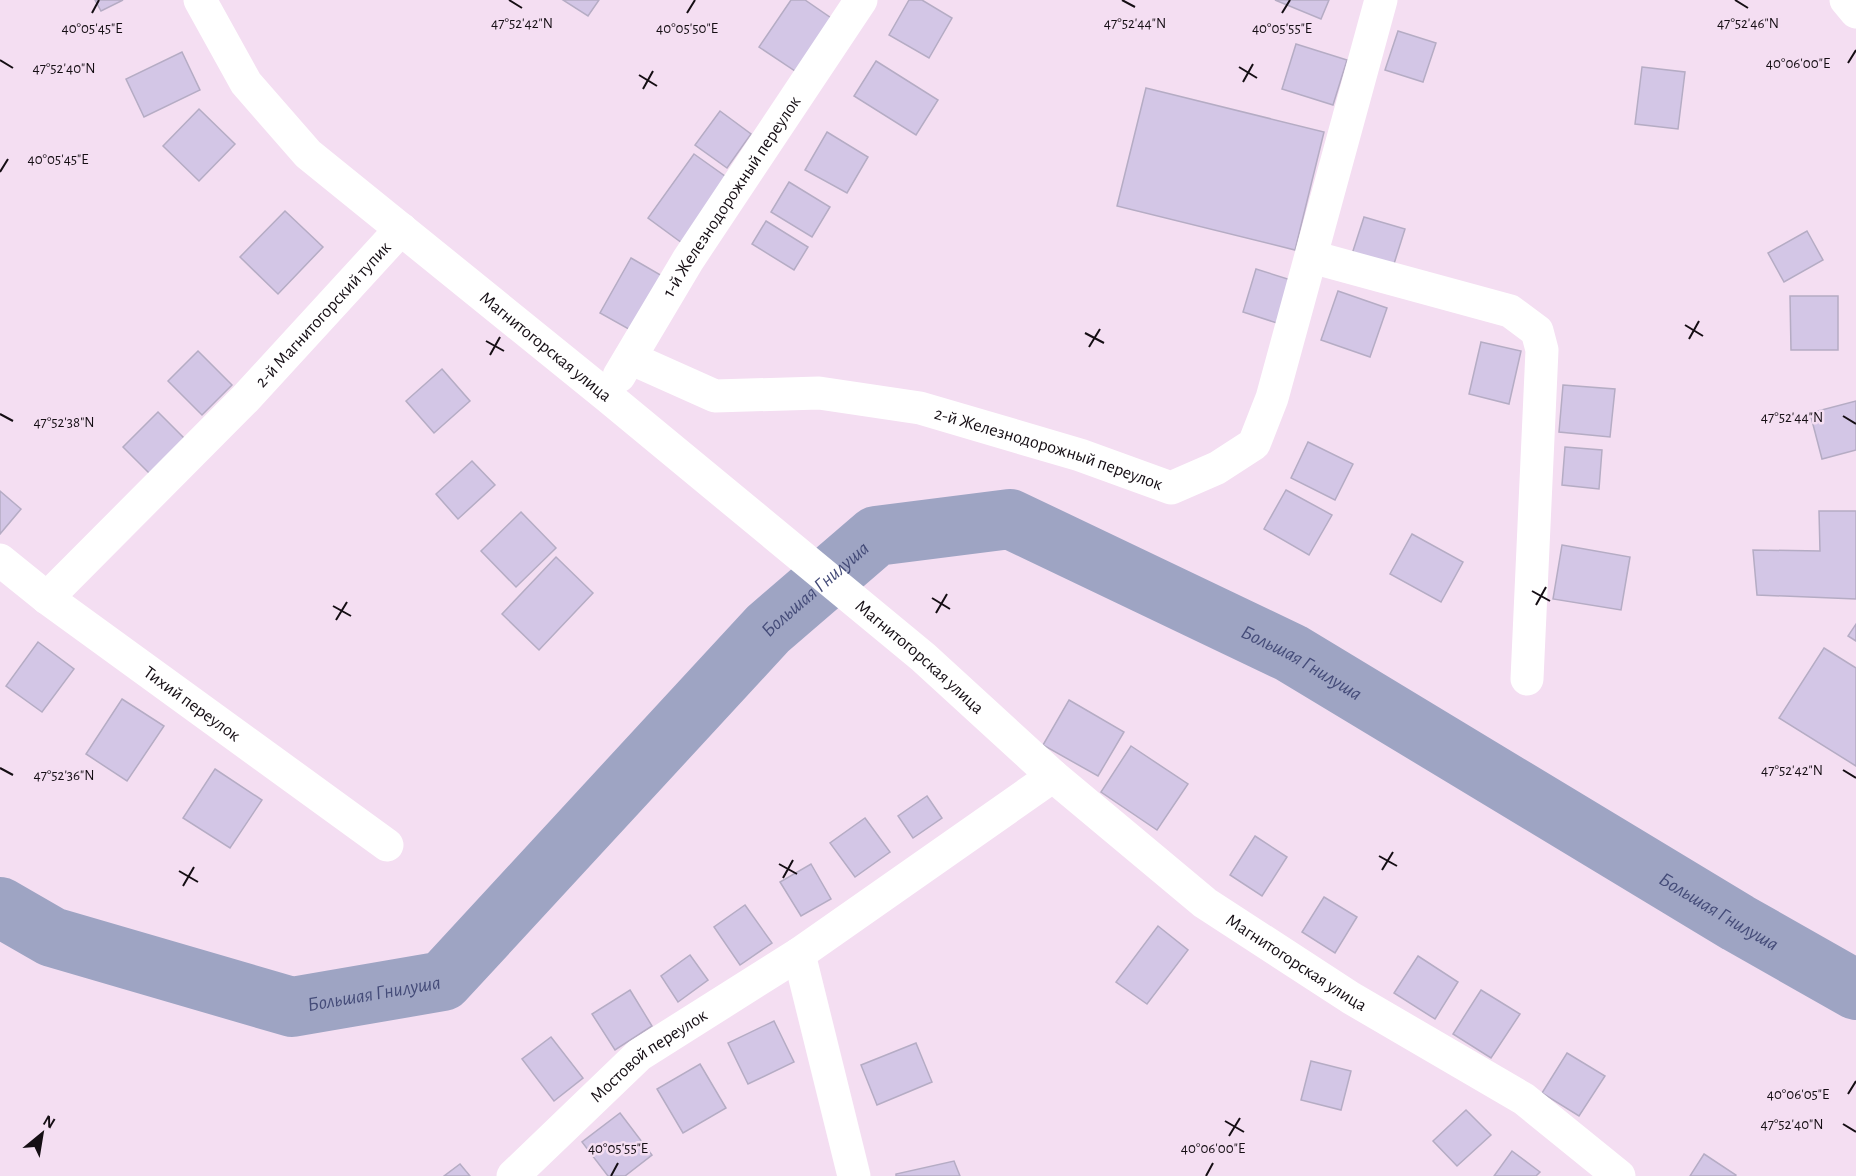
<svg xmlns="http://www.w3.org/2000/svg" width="1856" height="1176" font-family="'Alegreya Sans',sans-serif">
<rect width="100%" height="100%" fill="#f4def2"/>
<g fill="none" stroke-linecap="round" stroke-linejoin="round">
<path stroke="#9ea4c3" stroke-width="60" id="s1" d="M0 907 52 937 292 1007 443 981 768 629 876 536 1010 519 1291 653 1738 923 1856 990"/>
</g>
<g fill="#d3c6e6" stroke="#b5acc4" stroke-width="1.5">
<polygon points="95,0 123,0 101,11"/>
<polygon points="563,0 599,0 588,16"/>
<polygon points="791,0 805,0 834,20 798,73 759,47"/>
<polygon points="909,0 922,0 952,18 929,58 889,35"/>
<polygon points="1275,0 1329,0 1321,19"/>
<polygon points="1398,31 1436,43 1423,82 1385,70"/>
<polygon points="1296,44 1347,60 1333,105 1282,89"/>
<polygon points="182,52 200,90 144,117 126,79"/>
<polygon points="876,61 938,100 916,135 854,96"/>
<polygon points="1642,67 1685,72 1678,129 1635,124"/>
<polygon points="1146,88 1324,132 1295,250 1117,206"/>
<polygon points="199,109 235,144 199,181 163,146"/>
<polygon points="720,111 751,134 727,168 695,145"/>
<polygon points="827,132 868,157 847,193 805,170"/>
<polygon points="694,154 729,179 682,243 648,218"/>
<polygon points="789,182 830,207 812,237 771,212"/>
<polygon points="285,211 323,247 278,294 240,257"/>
<polygon points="1364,217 1405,229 1393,267 1352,254"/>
<polygon points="766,221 808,247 794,270 752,244"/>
<polygon points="1807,231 1823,260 1784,282 1768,253"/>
<polygon points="631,258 664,277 634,332 600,313"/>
<polygon points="1256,269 1294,281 1280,324 1243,312"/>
<polygon points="1338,291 1387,308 1370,357 1321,340"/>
<polygon points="1790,296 1838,296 1838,350 1791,350"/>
<polygon points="1481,342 1521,351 1509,404 1469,394"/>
<polygon points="198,351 232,385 202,415 168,381"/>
<polygon points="442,369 470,401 434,433 406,401"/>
<polygon points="1563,385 1615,389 1610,437 1559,432"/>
<polygon points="1856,401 1856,450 1822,459 1810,413"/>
<polygon points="158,412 185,439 150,474 123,447"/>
<polygon points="1308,442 1353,464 1335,500 1291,478"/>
<polygon points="1565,447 1602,450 1599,489 1562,485"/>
<polygon points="472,461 495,485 458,519 436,494"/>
<polygon points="1286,490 1332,515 1309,555 1264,529"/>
<polygon points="0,491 21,509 0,534"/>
<polygon points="1819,511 1856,511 1856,599 1757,595 1753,550 1820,551"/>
<polygon points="521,512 556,548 516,587 481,551"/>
<polygon points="1412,534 1463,562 1441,602 1390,574"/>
<polygon points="1562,545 1630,557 1621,610 1553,599"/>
<polygon points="556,557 593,593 539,650 502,614"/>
<polygon points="1856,624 1856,641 1848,636"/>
<polygon points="38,642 74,669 42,712 6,686"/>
<polygon points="1824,648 1856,668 1856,766 1779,718"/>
<polygon points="122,699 164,726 127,781 86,754"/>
<polygon points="1069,700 1124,732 1098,776 1043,745"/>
<polygon points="1131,746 1188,784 1157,830 1101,792"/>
<polygon points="215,769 262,800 230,848 183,818"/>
<polygon points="927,796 942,818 913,838 898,816"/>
<polygon points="865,818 890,852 855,877 830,843"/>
<polygon points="1255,836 1287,857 1262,896 1230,875"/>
<polygon points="811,864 831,899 801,916 780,882"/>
<polygon points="1324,897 1357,917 1335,953 1302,932"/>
<polygon points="745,905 772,943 740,965 714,927"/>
<polygon points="1158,926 1188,950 1147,1004 1116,982"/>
<polygon points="690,955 708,980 678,1002 661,976"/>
<polygon points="1418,956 1458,982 1435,1019 1394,993"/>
<polygon points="630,990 652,1026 615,1050 592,1014"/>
<polygon points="1481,990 1520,1014 1491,1058 1453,1034"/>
<polygon points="774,1021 794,1062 748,1084 728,1043"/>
<polygon points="551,1037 583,1078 554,1101 522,1059"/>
<polygon points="916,1043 932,1082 877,1105 861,1065"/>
<polygon points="1567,1053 1605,1076 1579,1116 1542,1093"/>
<polygon points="1311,1061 1351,1071 1341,1110 1301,1100"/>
<polygon points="700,1064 726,1108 683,1133 657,1089"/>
<polygon points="1466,1110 1491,1135 1457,1166 1433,1141"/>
<polygon points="620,1113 652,1155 625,1176 608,1176 582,1142"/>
<polygon points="1512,1151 1540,1172 1536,1176 1494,1176"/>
<polygon points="1704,1154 1736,1175 1735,1176 1690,1176"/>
<polygon points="954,1161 960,1176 896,1176 896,1174"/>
<polygon points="460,1164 470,1176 444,1176"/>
</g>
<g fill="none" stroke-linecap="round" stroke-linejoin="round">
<g stroke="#fff" stroke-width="33">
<path id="s2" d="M200 0 246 83 308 154 607 396 923 657 1053 776 1205 903 1351 998 1524 1099 1619 1176"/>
<polyline points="1312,257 1510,311 1537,331 1542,350 1527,679"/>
<path id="s3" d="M630 358 715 396 819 393 920 408 1080 455 1171 488 1217 468 1254 444 1272 398 1381 0"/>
<path id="s4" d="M619 376 688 260 861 0"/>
<path id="s5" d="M0 560 47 598 387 845"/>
<path id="s6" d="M47 598 245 399 401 229"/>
<polyline points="799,954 854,1176"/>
<path id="s7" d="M513 1176 639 1055 799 954 1053 776"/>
</g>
<polyline stroke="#fff" stroke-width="33" points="1846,0 1856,12"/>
</g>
<path fill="none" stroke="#150e14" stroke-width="2" d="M509 0 522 8M1122 0 1135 7M1735 0 1748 8M92 13 99 0M687 13 695 0M1282 13 1290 0M0 60 13 68M1848 63 1856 50M1239 67 1257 78M639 75 657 86M1243 82 1253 64M643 89 653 71M0 172 8 159M1685 325 1703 336M1085 333 1104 343M1689 339 1699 321M486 341 504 351M1089 347 1100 329M490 355 500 337M0 414 13 421M1843 416 1856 424M1532 591 1550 601M932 598 950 609M1536 605 1546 587M333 606 351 616M936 613 947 594M336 620 347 602M0 768 13 775M1843 770 1856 778M1379 856 1397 866M779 864 797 874M1382 870 1393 852M179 871 198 882M783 878 793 860M183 886 194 867M1848 1094 1856 1081M1225 1121 1244 1132M1843 1124 1856 1132M1229 1136 1240 1118M611 1176 618 1163M1206 1176 1213 1163"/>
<g text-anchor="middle" stroke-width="5" stroke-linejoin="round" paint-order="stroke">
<g font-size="18" fill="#150e14" stroke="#f4def2">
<text dy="6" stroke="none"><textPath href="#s4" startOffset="212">1-й Железнодорожный переулок</textPath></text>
<text dy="6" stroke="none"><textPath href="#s6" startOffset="396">2-й Магнитогорский тупик</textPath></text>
<text dy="6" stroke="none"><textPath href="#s2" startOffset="495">Магнитогорская улица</textPath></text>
<text dy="6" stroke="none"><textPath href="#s3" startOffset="434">2-й Железнодорожный переулок</textPath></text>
<text dy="6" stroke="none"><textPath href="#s2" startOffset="981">Магнитогорская улица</textPath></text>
<text dy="6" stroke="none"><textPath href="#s5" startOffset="240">Тихий переулок</textPath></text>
<text dy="6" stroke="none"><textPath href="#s2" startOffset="1467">Магнитогорская улица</textPath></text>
<text dy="6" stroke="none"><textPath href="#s7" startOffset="182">Мостовой переулок</textPath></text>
</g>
<g font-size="20" font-style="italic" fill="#454c79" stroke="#f4def2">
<text dy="7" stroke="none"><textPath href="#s1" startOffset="1004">Большая Гнилуша</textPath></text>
<text dy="7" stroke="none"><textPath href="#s1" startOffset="1545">Большая Гнилуша</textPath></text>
<text dy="7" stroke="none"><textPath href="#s1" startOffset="2031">Большая Гнилуша</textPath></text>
<text dy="7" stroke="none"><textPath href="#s1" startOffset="393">Большая Гнилуша</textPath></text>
</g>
</g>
<g font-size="15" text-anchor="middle" fill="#150e14" stroke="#f4def2" stroke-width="5" stroke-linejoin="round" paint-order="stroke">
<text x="522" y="28">47°52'42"N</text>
<text x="1135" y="28">47°52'44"N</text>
<text x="1748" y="28">47°52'46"N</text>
<text x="92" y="33">40°05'45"E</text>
<text x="687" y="33">40°05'50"E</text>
<text x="1282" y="33">40°05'55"E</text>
<text x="1798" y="68">40°06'00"E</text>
<text x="64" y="73">47°52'40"N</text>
<text x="58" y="164">40°05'45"E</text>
<text x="1792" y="422">47°52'44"N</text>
<text x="64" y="427">47°52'38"N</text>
<text x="1792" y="775">47°52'42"N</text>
<text x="64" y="780">47°52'36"N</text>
<text x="1798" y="1099">40°06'05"E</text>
<text x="1792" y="1129">47°52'40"N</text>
<text x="618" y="1153">40°05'55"E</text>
<text x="1213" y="1153">40°06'00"E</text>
</g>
<g transform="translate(42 1134) rotate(30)" stroke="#f4def2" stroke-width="4.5" paint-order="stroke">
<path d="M0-4.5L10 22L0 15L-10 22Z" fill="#150e14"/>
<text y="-9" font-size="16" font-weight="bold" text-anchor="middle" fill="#150e14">N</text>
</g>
</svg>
